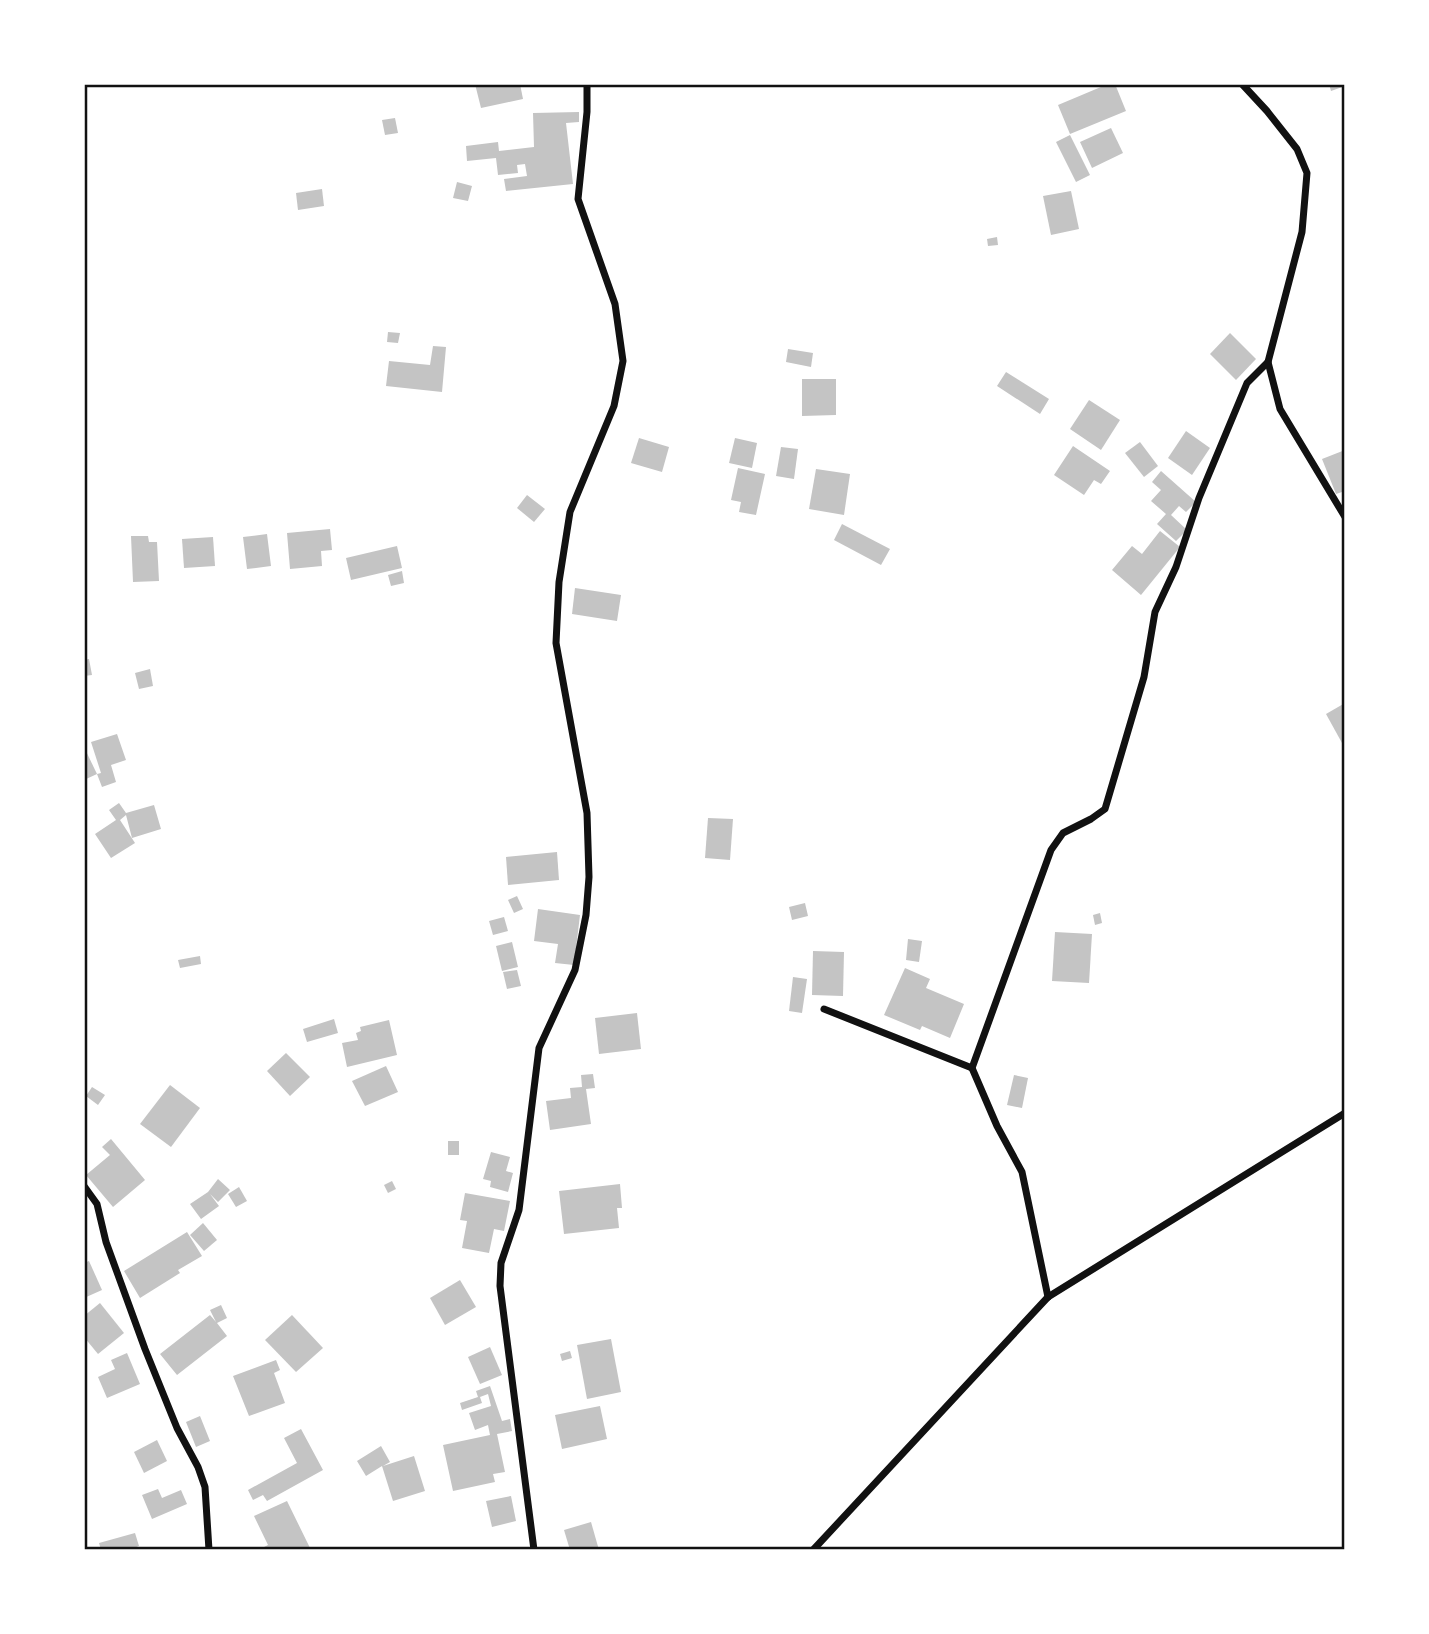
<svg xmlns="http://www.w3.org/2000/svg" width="1429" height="1634" font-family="Montserrat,sans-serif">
<rect width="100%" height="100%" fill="#fff"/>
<g fill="#c4c4c4">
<polygon points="475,84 520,84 523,99 481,108"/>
<polygon points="1108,84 1115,84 1126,111 1070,134 1058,105"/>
<polygon points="1329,84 1345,84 1345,86 1331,91"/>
<polygon points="579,112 579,122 566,123 573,184 506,191 504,179 527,176 525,164 517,165 518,173 498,175 496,158 467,161 466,146 498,142 499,151 534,147 533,113"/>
<polygon points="395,118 398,133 385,135 382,120"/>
<polygon points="1111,128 1123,153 1092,168 1080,142"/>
<polygon points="1070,135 1090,175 1076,182 1056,142"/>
<polygon points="457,182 472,186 468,201 453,198"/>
<polygon points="322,189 324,206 298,210 296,193"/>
<polygon points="1071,191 1079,229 1051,235 1043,196"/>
<polygon points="997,237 998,245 988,246 987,239"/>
<polygon points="388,332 400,333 398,343 387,342"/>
<polygon points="1230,333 1256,359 1236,380 1210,354"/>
<polygon points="433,346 446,347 442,392 386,386 389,361 430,365"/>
<polygon points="788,349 813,353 811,367 786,362"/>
<polygon points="1006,372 1049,399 1040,414 997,386"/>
<polygon points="802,379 836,379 836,415 802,416"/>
<polygon points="1089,400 1120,420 1101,450 1070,429"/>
<polygon points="1186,431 1210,448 1192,475 1168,458"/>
<polygon points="639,438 669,447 662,472 631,463"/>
<polygon points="735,438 757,443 752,468 729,463"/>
<polygon points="1140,442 1158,466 1144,477 1125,453"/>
<polygon points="1073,446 1110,471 1101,484 1094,480 1084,495 1054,475"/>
<polygon points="781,447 798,449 794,479 776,476"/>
<polygon points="1345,450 1345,491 1336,494 1322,459"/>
<polygon points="738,468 765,474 756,515 739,512 741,502 731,500"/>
<polygon points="816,469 850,474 844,515 809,509"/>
<polygon points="1161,471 1196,502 1186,512 1179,506 1171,515 1187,530 1176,541 1157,524 1166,514 1151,501 1161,490 1152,482"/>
<polygon points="527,495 545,509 534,522 517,508"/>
<polygon points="842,524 890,549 881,565 834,540"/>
<polygon points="330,529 332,550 321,551 322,566 290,569 287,533"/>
<polygon points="1160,531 1180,547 1141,595 1112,570 1132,546 1142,554"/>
<polygon points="267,534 271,566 247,569 243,537"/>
<polygon points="131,536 148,536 149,542 157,542 159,581 133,582"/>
<polygon points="213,537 215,566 184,568 182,539"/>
<polygon points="397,546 402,568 351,580 346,558"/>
<polygon points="402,571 404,583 391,586 388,575"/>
<polygon points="575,588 621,595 617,621 572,614"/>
<polygon points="89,659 92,675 84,676 84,660"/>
<polygon points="150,669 153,686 139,689 135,673"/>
<polygon points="1345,703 1345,742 1342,743 1326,714"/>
<polygon points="117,734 126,760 111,765 116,782 102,787 97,774 101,773 91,742"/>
<polygon points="84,747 97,774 84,780"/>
<polygon points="119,803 126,813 154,805 161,829 132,838 126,815 120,820 135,843 111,858 95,834 116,820 109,810"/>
<polygon points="708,818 733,819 730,860 705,858"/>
<polygon points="557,852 559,880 508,885 506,857"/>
<polygon points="517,896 523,909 514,913 508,900"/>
<polygon points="805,903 808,916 792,920 789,907"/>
<polygon points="538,909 580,915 574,965 555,963 558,944 534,941"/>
<polygon points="1100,913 1102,923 1095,925 1093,915"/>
<polygon points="504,917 508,931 493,935 489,921"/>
<polygon points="1055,932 1092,934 1089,983 1052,981"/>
<polygon points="908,939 922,941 919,962 906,960"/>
<polygon points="512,942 518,967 502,971 496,946"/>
<polygon points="813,951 844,952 843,996 812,995"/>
<polygon points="200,956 201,964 180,968 178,960"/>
<polygon points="905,968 930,979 926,988 964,1004 950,1038 922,1026 920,1030 884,1015"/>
<polygon points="517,970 521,986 507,989 503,972"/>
<polygon points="793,977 807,979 802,1013 789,1011"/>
<polygon points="637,1013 641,1049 599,1054 595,1018"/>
<polygon points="334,1019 338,1033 307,1042 303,1029"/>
<polygon points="389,1020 397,1055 347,1067 342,1043 358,1040 356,1033 361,1031 360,1027"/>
<polygon points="286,1053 310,1077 290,1096 267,1071"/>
<polygon points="386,1066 398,1092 365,1106 352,1081"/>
<polygon points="593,1074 595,1088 586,1089 591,1124 550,1130 546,1101 571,1098 570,1088 582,1087 581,1075"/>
<polygon points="1014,1075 1028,1078 1022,1108 1007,1105"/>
<polygon points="170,1085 200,1108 171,1147 140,1124"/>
<polygon points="92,1087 105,1095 98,1105 86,1096"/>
<polygon points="111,1139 145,1180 113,1207 86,1175 110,1155 102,1147"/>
<rect x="448" y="1141" width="11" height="14"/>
<polygon points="491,1152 510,1157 506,1171 513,1173 508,1192 490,1187 491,1181 483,1179"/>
<polygon points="218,1179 230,1190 218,1202 210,1194 219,1206 201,1219 190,1204 208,1192"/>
<polygon points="392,1181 396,1189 388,1193 384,1185"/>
<polygon points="620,1184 622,1208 617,1208 619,1228 564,1234 559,1191"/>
<polygon points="239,1187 247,1201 236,1207 228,1194"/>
<polygon points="465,1193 510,1201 504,1231 494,1229 489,1253 462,1248 467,1221 460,1220"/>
<polygon points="203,1223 217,1240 204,1251 190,1235"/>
<polygon points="187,1232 202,1256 178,1270 180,1273 140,1298 124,1271"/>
<polygon points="89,1261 102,1290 84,1298 84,1263"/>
<polygon points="460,1280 476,1307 445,1325 430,1298"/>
<polygon points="100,1303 124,1333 98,1354 84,1337 84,1316"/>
<polygon points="221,1305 227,1318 217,1323 227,1336 177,1375 160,1354 210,1315 216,1322 210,1310"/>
<polygon points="292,1315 323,1348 296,1372 265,1340"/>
<polygon points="611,1339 621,1392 587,1399 577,1345"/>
<polygon points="490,1347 502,1375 480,1384 468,1357"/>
<polygon points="570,1351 572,1358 562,1361 560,1354"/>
<polygon points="127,1353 140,1384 107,1398 98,1377 115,1369 111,1360"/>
<polygon points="276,1360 280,1370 274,1373 285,1403 249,1416 233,1376"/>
<polygon points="490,1386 502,1421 510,1419 512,1431 497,1434 505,1472 493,1474 495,1482 453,1491 443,1445 490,1435 488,1425 475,1430 469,1413 491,1406 488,1394 480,1397 482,1403 462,1410 460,1403 478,1397 476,1391"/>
<polygon points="600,1406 607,1439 562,1449 555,1415"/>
<polygon points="200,1416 210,1441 196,1447 186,1422"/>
<polygon points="301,1429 323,1470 267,1501 263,1495 253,1500 248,1490 297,1463 284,1438"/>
<polygon points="157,1440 167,1461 144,1473 134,1452"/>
<polygon points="381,1446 390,1462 383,1466 414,1456 425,1491 393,1501 382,1466 366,1476 357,1461"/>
<polygon points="158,1489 162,1498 181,1490 187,1504 152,1519 142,1495"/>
<polygon points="511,1496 516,1521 492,1527 486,1501"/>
<polygon points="287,1501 311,1550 258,1550 268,1545 254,1516"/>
<polygon points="591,1522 599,1550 570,1550 564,1530"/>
<polygon points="135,1533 139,1546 129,1550 101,1550 99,1543"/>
</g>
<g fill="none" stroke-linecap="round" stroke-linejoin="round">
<g stroke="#111" stroke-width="7">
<polyline points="1242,84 1267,111 1297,149 1307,173 1302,232 1268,362 1280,409 1345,517"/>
<polyline points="824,1009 972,1068 997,1126 1022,1172 1048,1297"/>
<polyline points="972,1068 1051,850 1063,833 1091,819 1105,809 1144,677 1155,612 1176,567 1199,498 1247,383 1268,362"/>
<polyline points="84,1186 97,1204 106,1242 145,1349 177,1428 198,1467 205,1487 209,1550"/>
<polyline points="534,1550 500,1286 501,1263 519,1210 539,1048 575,970 586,915 589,877 587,813 556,643 559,582 570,512 614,406 623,361 615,304 578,199 587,112 587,84"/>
<polyline points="813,1550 1048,1297 1345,1113"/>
</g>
</g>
<rect width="1429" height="1634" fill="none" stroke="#ffffff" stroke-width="172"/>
<rect x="86" y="86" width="1257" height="1462" fill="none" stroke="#111" stroke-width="2.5"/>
</svg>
